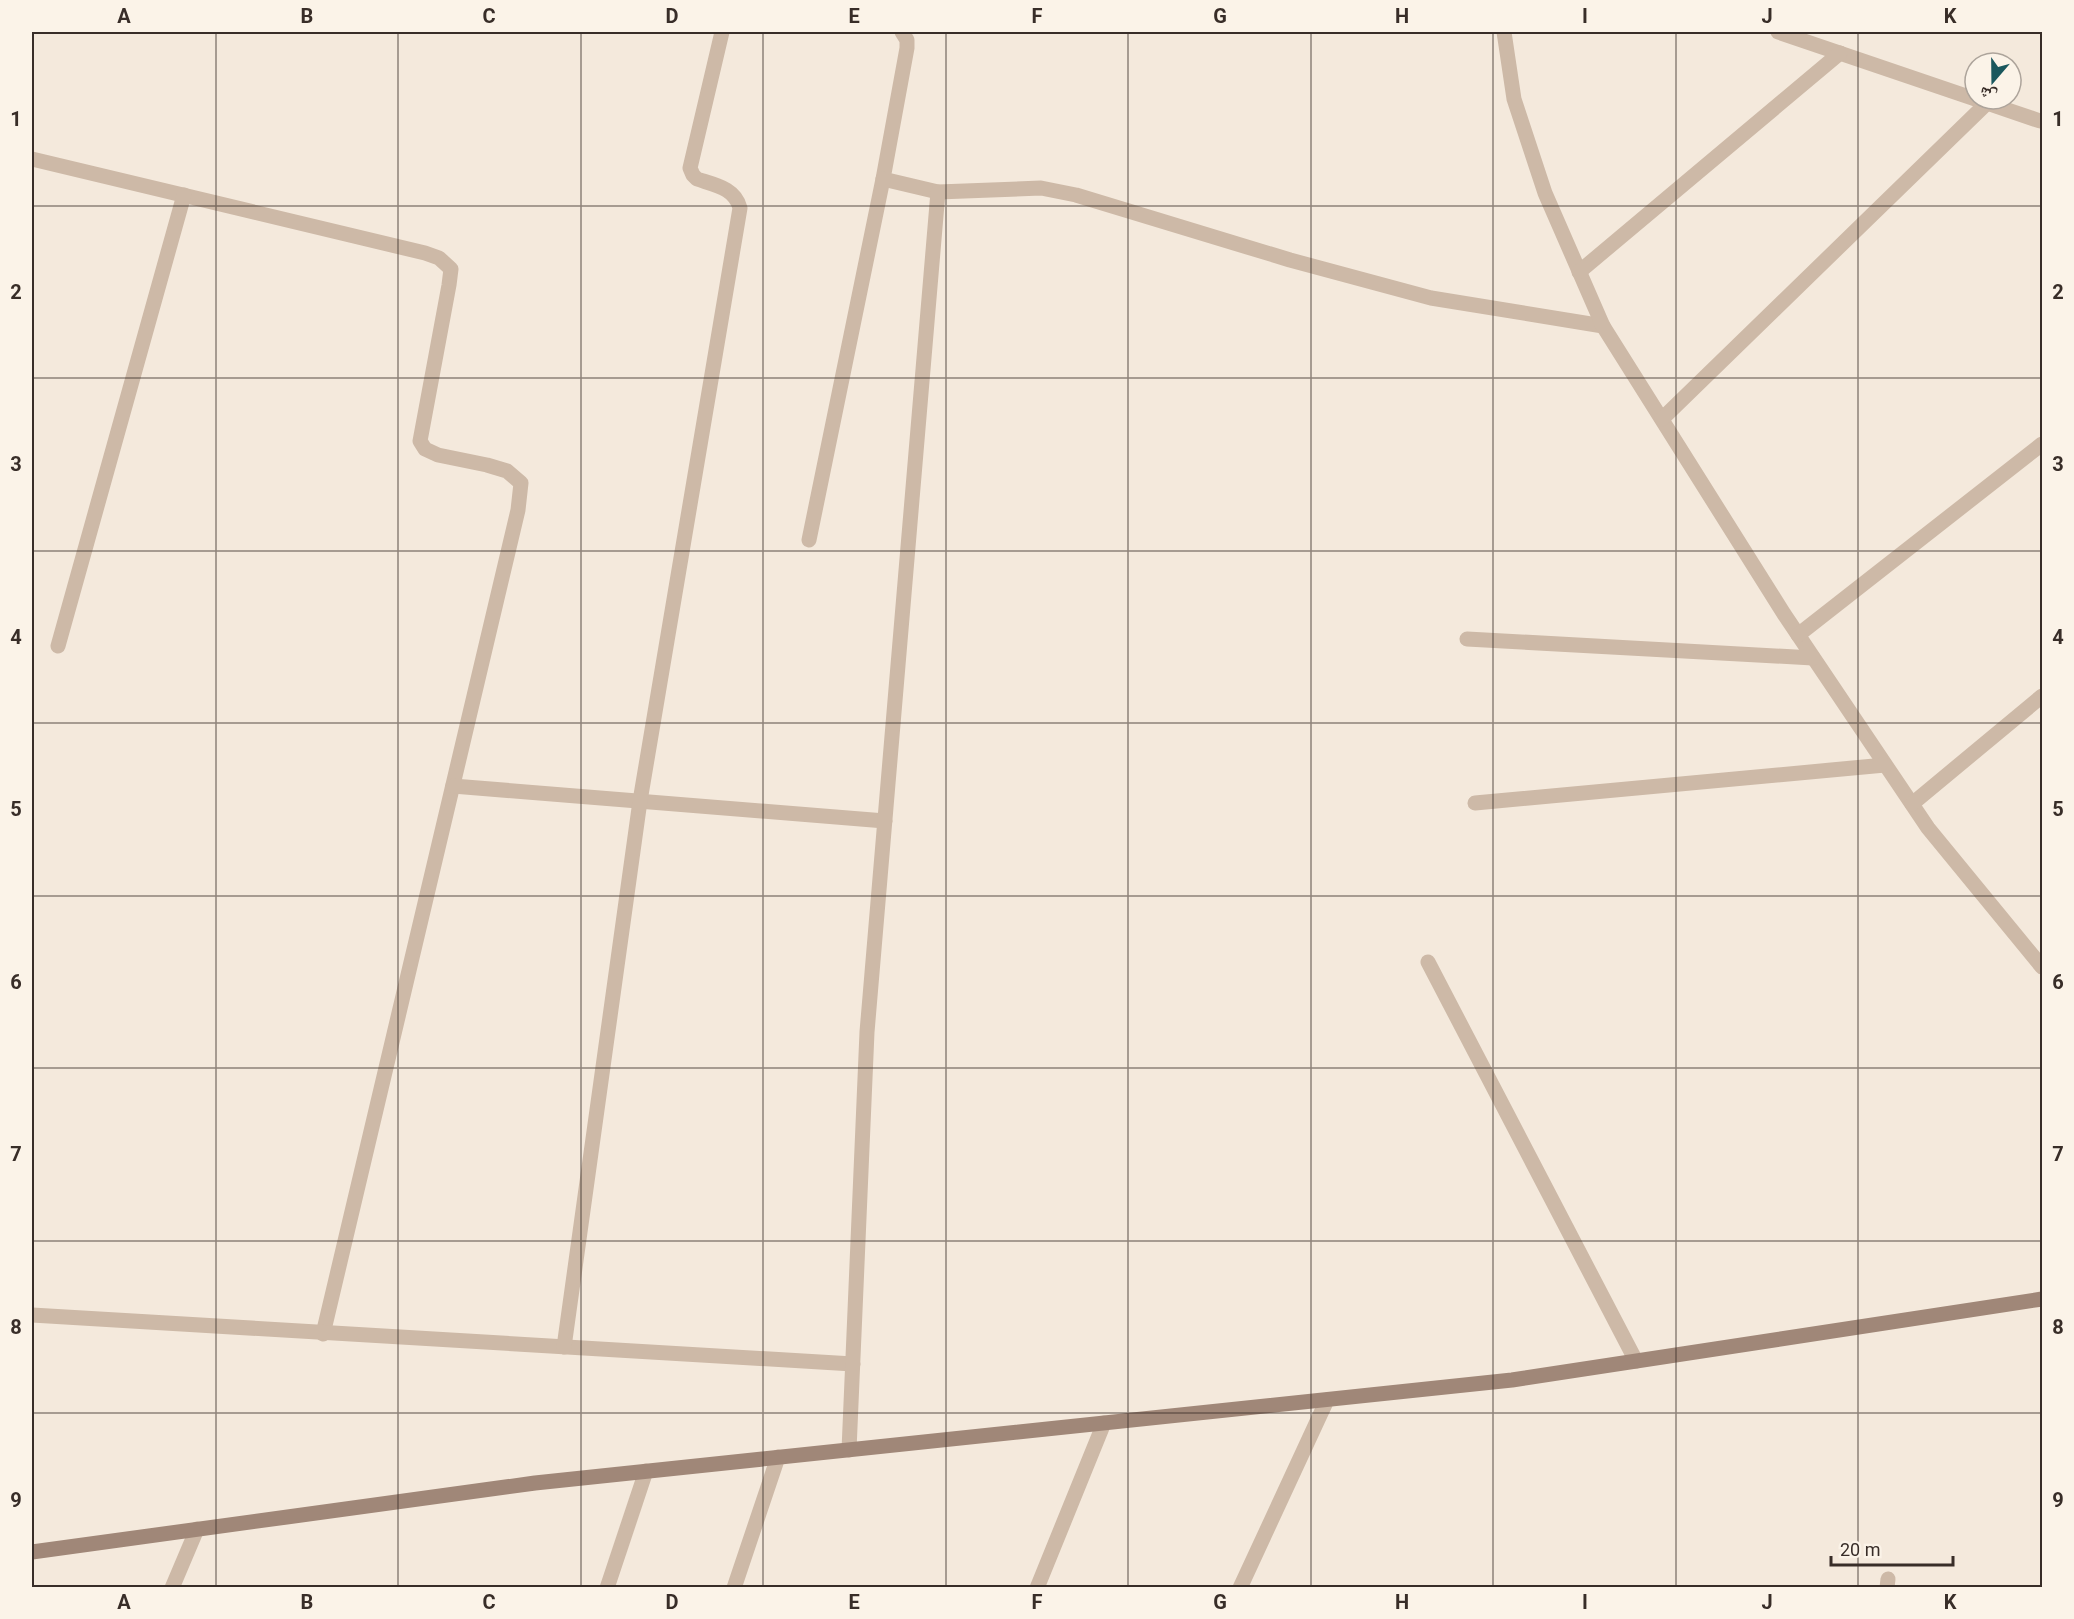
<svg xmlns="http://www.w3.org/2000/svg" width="2074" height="1619" font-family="Roboto,'Noto Naskh Arabic',sans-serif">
<rect width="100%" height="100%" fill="#f4e9dc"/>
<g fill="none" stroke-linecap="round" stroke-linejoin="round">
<g stroke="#cdb9a7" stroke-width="15">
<polyline points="902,32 907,40 907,48 883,179 938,192 1041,188 1076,195 1290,260 1431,298 1603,326"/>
<polyline points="1504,32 1514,99 1545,193 1603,326 1784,614 1928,828 2042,967"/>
<polyline points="1778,32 1975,99"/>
<polyline points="1978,100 2040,121"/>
<polyline points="32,159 425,253 439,258 451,269 449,285 420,441 425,449 438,455 487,465 507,471 521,483 518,510 323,1334"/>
<polyline points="1579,272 1840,53"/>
<polyline points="1662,419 1987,103"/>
<polyline points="809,540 883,179"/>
<polyline points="1798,635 2042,444"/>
<polyline points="1467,639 1813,658"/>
<polyline points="58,646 184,195"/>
<polyline points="453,786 885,821"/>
<polyline points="1475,803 1885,765"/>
<polyline points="1912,804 2042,696"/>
<polyline points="1428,962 1636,1361"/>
<polyline points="32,1315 853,1364"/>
<path d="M564 1347 640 801 740 208C735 188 715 185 697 179L693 175 690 168 722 32"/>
<polyline points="849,1450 867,1032 938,192"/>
<polyline points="172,1588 197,1529"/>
<polyline points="607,1588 646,1471"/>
<polyline points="734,1588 778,1457"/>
<polyline points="1037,1588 1104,1423"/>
<polyline points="1240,1588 1327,1400"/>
<polyline points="1887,1588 1888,1579"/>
</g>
<polyline stroke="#a08778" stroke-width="15" points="32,1552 535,1483 1512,1380 2042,1299"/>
</g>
<path fill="none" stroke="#382d28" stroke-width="1.5" stroke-opacity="0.55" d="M216 32V1588M398 32V1588M581 32V1588M763 32V1588M946 32V1588M1128 32V1588M1311 32V1588M1493 32V1588M1676 32V1588M1858 32V1588M32 206H2042M32 378H2042M32 551H2042M32 723H2042M32 896H2042M32 1068H2042M32 1241H2042M32 1413H2042"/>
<rect width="2074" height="1619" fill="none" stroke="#fbf3e8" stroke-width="66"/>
<g transform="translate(1993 81) rotate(200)"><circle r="28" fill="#fbf3e8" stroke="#ada49b" stroke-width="1.5"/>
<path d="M0-4.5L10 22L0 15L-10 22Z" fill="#1a575d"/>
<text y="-9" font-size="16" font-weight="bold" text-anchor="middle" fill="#382d28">ش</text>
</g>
<path d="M1831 1556v9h122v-9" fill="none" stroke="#382d28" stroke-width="3"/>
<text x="1840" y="1556" font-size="18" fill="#382d28" stroke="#fbf3e8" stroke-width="4.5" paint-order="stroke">20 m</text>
<rect x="33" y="33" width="2008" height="1553" fill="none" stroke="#382d28" stroke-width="2"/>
<g font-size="20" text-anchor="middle" font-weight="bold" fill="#382d28">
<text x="124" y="23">A</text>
<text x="307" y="23">B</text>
<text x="489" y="23">C</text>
<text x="672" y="23">D</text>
<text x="854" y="23">E</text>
<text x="1037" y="23">F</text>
<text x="1220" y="23">G</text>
<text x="1402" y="23">H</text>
<text x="1585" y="23">I</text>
<text x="1767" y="23">J</text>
<text x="1950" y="23">K</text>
<text x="16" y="126">1</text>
<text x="2058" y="126">1</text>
<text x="16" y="299">2</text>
<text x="2058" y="299">2</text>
<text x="16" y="471">3</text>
<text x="2058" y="471">3</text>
<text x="16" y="644">4</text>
<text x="2058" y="644">4</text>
<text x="16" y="816">5</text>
<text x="2058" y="816">5</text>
<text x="16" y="989">6</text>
<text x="2058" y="989">6</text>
<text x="16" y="1161">7</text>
<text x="2058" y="1161">7</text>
<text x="16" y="1334">8</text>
<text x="2058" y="1334">8</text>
<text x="16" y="1507">9</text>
<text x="2058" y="1507">9</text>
<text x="124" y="1609">A</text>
<text x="307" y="1609">B</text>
<text x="489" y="1609">C</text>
<text x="672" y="1609">D</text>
<text x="854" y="1609">E</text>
<text x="1037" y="1609">F</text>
<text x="1220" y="1609">G</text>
<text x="1402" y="1609">H</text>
<text x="1585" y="1609">I</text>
<text x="1767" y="1609">J</text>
<text x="1950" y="1609">K</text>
</g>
</svg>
